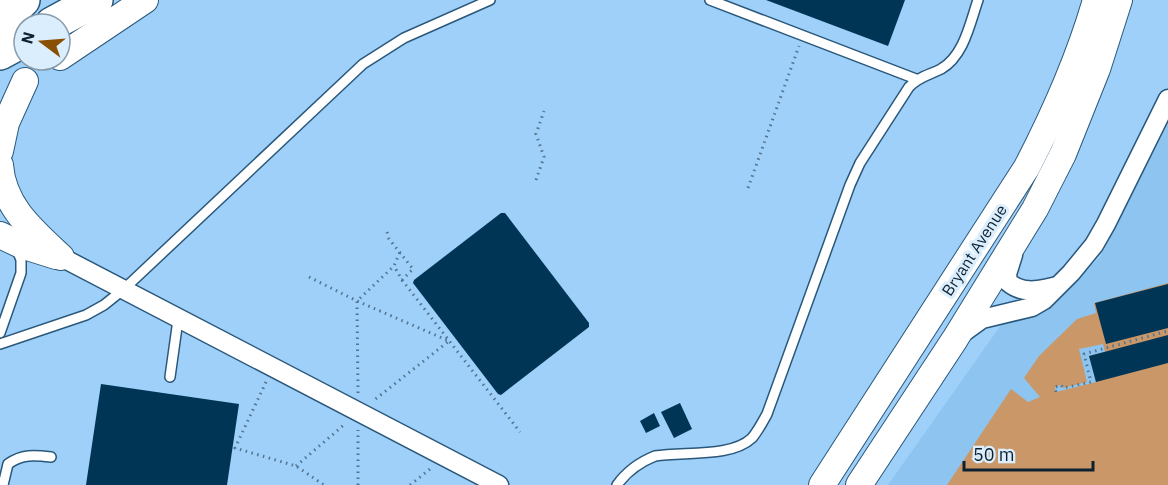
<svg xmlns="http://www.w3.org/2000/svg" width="1168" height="485" font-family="'IBM Plex Sans',sans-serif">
<rect width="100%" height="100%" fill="#9fd0f9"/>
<polygon fill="#8dc4f0" points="1168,124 1168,485 888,485 1001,325 1049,307 1100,257"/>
<path fill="#ca9868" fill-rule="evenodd" d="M1168 283V485H947L1011 389 1028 402 1040 397 1024 378 1039 356 1077 319 1096 313 1094 303ZM1103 344 1105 352 1089 356 1096 382 1056 392 1055 387 1061 385 1063 388 1087 382 1079 349Z"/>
<g fill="#003556">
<polygon points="766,0 905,0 888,46"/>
<polygon points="501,213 505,213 589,323 589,327 501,395 498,394 413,283 414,280"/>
<polygon points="1168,284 1168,328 1106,344 1095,303"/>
<polygon points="1168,335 1168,363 1096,382 1089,356"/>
<polygon points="101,384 239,404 227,485 86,485"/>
<polygon points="680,403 692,429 674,438 661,412"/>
<polygon points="654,413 660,426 646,433 640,421"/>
</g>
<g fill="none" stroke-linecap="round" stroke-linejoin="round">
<defs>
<g id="lane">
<polyline points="710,0 916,79"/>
<polyline points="0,333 21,273 21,260 16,247"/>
<polyline points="0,344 86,315 104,305 124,289 363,64 404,38 490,0"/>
<polyline points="170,377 178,320"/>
<path d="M3 485 8 464C22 454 34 455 51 457"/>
<path d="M617 485C627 471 640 462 655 456 683 451 731 458 752 438 758 431 762 423 767 414L850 185 860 163 909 87C918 77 929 75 941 69 964 56 970 23 978 0"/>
</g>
<g id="street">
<path d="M1013 255 1007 274 1008 282C1023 295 1039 290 1057 286"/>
<polyline points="61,257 499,485"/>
<polyline points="964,332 982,319 1032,307 1044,300 1071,273 1094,245 1106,224 1168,99"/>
</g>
<g id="secondary">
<polyline points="60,57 145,0"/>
<polyline points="0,151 6,123 25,81"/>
<path d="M0 165C3 206 32 230 61 257"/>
<polyline points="0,235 21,245 56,256"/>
<path d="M822 485 1027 167C1055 113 1079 59 1096 0"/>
<polyline points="859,485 955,339 1035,209 1063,154 1097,69 1119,0"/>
</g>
<g id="highway">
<polyline points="0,22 23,0"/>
<polyline points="52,24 96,0"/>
<polyline points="0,53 24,40"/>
</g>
</defs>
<use href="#lane" stroke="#2a587b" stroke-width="12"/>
<use href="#street" stroke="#2a587b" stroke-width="21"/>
<use href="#secondary" stroke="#2a587b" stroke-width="28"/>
<use href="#highway" stroke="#2a587b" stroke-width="36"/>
<g stroke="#52748f" stroke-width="3" stroke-dasharray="1.5 4.5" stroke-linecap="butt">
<polyline points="536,180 544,157 536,134 544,111"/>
<polyline points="748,188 799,46"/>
<polyline points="387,232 389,239 413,269 402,280 394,266"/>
<polyline points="309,277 357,301 449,341 373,401"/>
<polyline points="402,280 520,432"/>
<polyline points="266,382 235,448 296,466 324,485"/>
<polyline points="1056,392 1055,387 1061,385 1063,388 1091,382 1084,354 1168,331"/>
<polyline points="358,393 357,301 394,266 400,252"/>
<polyline points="296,466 345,424"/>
<polyline points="358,485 358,430"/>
<polyline points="410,485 430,469"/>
</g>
<use href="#lane" stroke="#fff" stroke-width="9"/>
<use href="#street" stroke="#fff" stroke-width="18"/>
<use href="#secondary" stroke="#fff" stroke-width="26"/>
<use href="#highway" stroke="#fff" stroke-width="33"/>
</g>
<g text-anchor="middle" stroke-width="6" stroke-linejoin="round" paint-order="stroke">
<g font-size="16" fill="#0e2130" stroke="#daeefe">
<text transform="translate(974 250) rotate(-57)" y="6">Bryant Avenue</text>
</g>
</g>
<g transform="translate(42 42) rotate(286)"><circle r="28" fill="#daeefe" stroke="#889cac" stroke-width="1.5"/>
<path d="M0-4.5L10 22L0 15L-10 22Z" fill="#895005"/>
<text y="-9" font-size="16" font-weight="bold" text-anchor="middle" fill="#0e2130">N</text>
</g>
<path d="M964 461v9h129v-9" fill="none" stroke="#0e2130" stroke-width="3"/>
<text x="973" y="461" font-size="18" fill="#0e2130" stroke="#daeefe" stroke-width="4.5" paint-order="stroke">50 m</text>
</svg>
